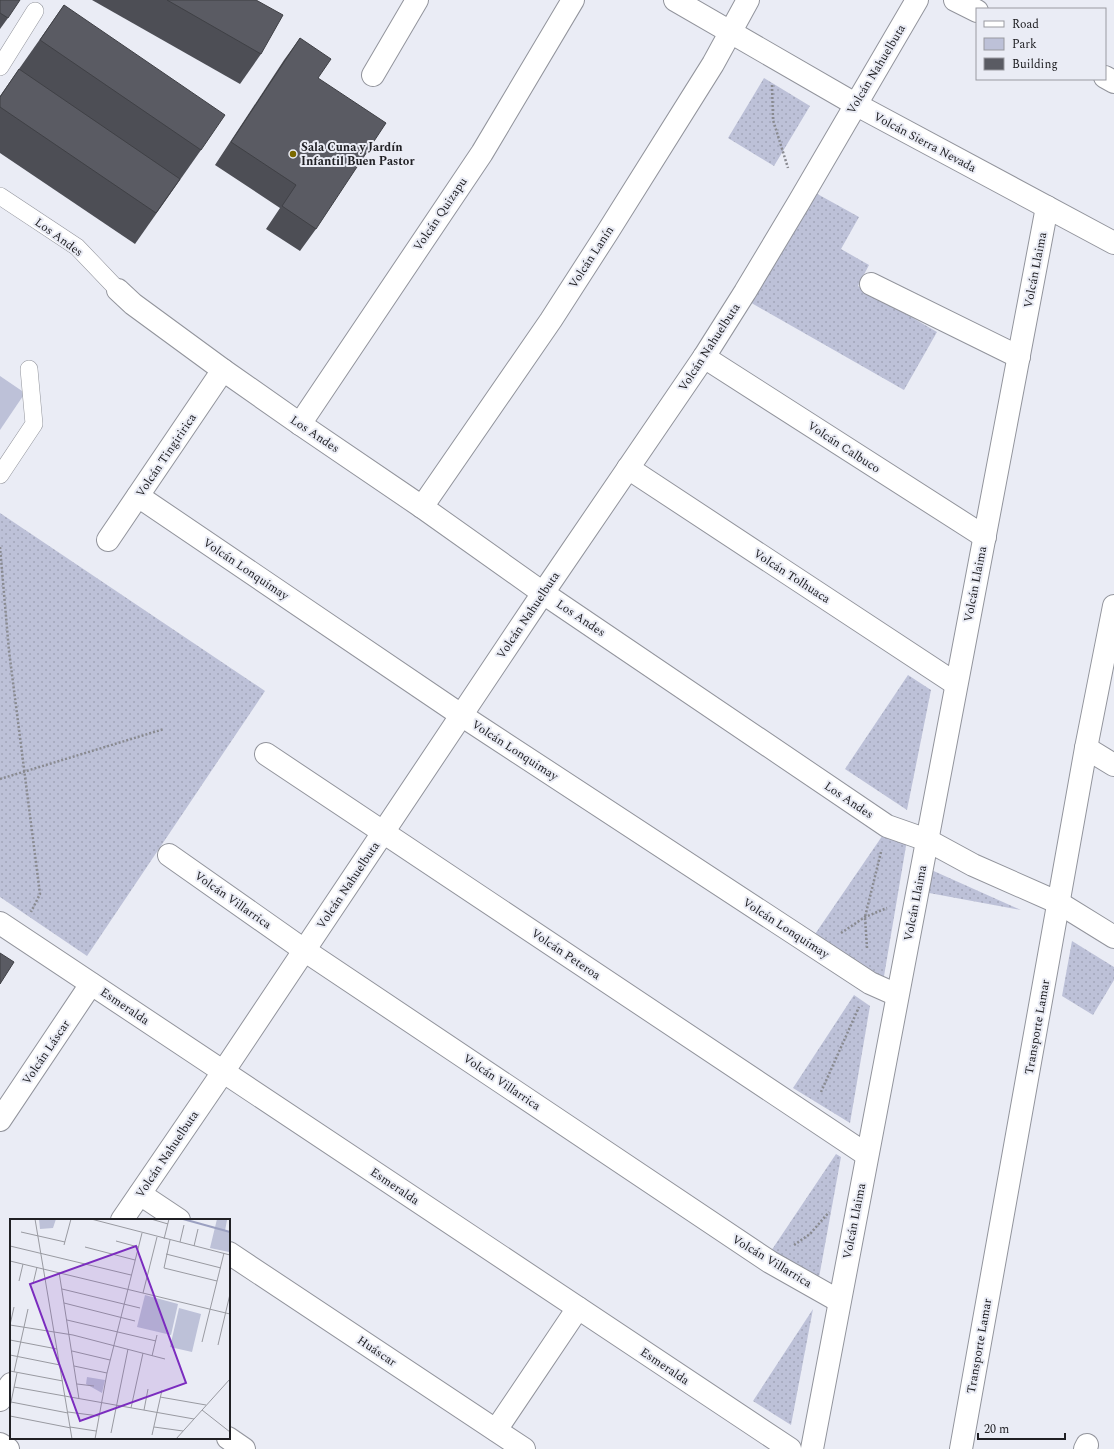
<svg xmlns="http://www.w3.org/2000/svg" width="1114" height="1449" font-family="Spectral,serif">
<defs>
<pattern id="green-dots" width="8" height="8" patternUnits="userSpaceOnUse"><rect width="8" height="8" fill="#bdc1d8"/><path d="M2 2h.1M6 6h.1" fill="none" stroke="#a2a6b9" stroke-width="1.8" stroke-linecap="round"/></pattern>
</defs>
<rect width="100%" height="100%" fill="#eaecf5"/>
<g fill="url(#green-dots)">
<polygon points="764,78 810,106 774,166 728,138"/>
<polygon points="812,191 859,217 841,249 869,265 858,286 937,332 904,390 748,301"/>
<polygon points="0,513 265,691 87,956 0,897"/>
<polygon points="908,675 931,690 907,810 845,769"/>
<polygon points="887,829 907,840 882,988 811,940"/>
<polygon points="918,864 1021,910 913,890"/>
<polygon points="1072,941 1114,967 1114,980 1093,1015 1062,996"/>
<polygon points="854,995 870,1006 850,1123 793,1088"/>
<polygon points="836,1154 841,1157 818,1283 771,1251"/>
<polygon points="813,1309 791,1425 753,1401"/>
</g>
<polygon fill="#bdc1d8" points="0,376 25,393 0,430"/>
<g fill="none" stroke-linecap="round" stroke-linejoin="round">
<defs>
<g id="service">
<polyline points="0,67 35,11"/>
<polyline points="0,196 77,247 118,290"/>
<polyline points="0,475 34,424 29,369"/>
</g>
<polyline id="pedestrian" points="496,1430 578,1308"/>
<g id="minor">
<polyline points="675,0 855,104 1114,243"/>
<polyline points="955,0 977,11"/>
<polyline points="373,75 417,0"/>
<polyline points="1105,77 1114,82"/>
<polyline points="871,284 1019,357"/>
<polyline points="118,290 133,304 223,370 300,424 422,507 543,593 887,826 927,840 973,865 1059,903 1114,937"/>
<polyline points="704,357 985,537"/>
<polyline points="300,424 482,153 573,0"/>
<polyline points="628,468 956,684"/>
<polyline points="138,496 461,715 870,983 897,995"/>
<polyline points="422,507 551,320 607,233 713,64 748,0"/>
<polyline points="108,540 223,370"/>
<polyline points="1086,748 1114,765"/>
<polyline points="266,754 867,1155"/>
<polyline points="169,855 304,950 770,1262 839,1301"/>
<polyline points="0,1120 91,984"/>
<polyline points="140,1194 179,1220"/>
<polyline points="122,1220 223,1072 543,593 704,357 745,292 799,202 917,0"/>
<polyline points="229,1253 524,1449"/>
<polyline points="0,1400 11,1384"/>
<polyline points="228,1438 244,1449"/>
<polyline points="0,1444 8,1449"/>
<polyline points="812,1449 1047,207"/>
<polyline points="961,1449 1086,748 1114,606"/>
<polyline points="1085,1449 1087,1445"/>
</g>
<polyline id="tertiary" points="0,923 790,1449"/>
</defs>
<use href="#service" stroke="#92949c" stroke-width="18"/>
<use href="#pedestrian" stroke="#92949c" stroke-width="24"/>
<use href="#minor" stroke="#92949c" stroke-width="24"/>
<use href="#tertiary" stroke="#92949c" stroke-width="24"/>
<g stroke="#898a90" stroke-width="2.5" stroke-dasharray="2 2" stroke-linecap="butt">
<polyline points="772,85 773,120 788,168"/>
<polyline points="0,547 9,651 40,894 31,912"/>
<polyline points="0,779 164,729"/>
<polyline points="841,933 865,917 887,908"/>
<polyline points="867,948 865,917 881,852"/>
<polyline points="821,1092 859,1007"/>
<polyline points="794,1245 810,1234 829,1212"/>
</g>
<use href="#service" stroke="#fff" stroke-width="17"/>
<use href="#pedestrian" stroke="#fff" stroke-width="22"/>
<use href="#minor" stroke="#fff" stroke-width="22"/>
<use href="#tertiary" stroke="#fff" stroke-width="22"/>
</g>
<g fill="#4d4e55">
<polygon points="0,0 8,18 0,29"/>
<polygon points="92,0 256,0 261,54 240,84"/>
<polygon points="64,5 201,150 135,244 0,153 0,96"/>
<polygon points="300,38 316,229 300,251 266,229 280,208 215,165 284,60"/>
</g>
<g fill="#5a5b63" stroke="#3f4045">
<polygon points="0,0 20,0 8,18 0,13"/>
<polygon points="167,0 256,0 283,15 261,54"/>
<polygon points="64,5 225,115 201,150 40,40"/>
<polygon points="300,38 331,59 318,78 386,123 316,229 282,206 296,185 231,142"/>
<polygon points="19,69 180,179 156,213 0,107 0,97"/>
<polygon points="0,953 14,962 0,984"/>
</g>
<circle fill="#7b6900" stroke="#eaecf5" stroke-width="1.5" cx="293" cy="154" r="4"/>
<g text-anchor="middle" stroke-width="4" stroke-linejoin="round" paint-order="stroke">
<g font-size="12" fill="#202024" stroke="#eaecf5">
<text transform="translate(876 69) rotate(-59)" y="4">Volcán Nahuelbuta</text>
<text transform="translate(925 142) rotate(28)" y="4">Volcán Sierra Nevada</text>
<text transform="translate(440 214) rotate(-56)" y="4">Volcán Quizapu</text>
<text transform="translate(59 237) rotate(36)" y="4">Los Andes</text>
<text transform="translate(591 257) rotate(-57)" y="4">Volcán Lanín</text>
<text transform="translate(1035 270) rotate(-79)" y="4">Volcán Llaima</text>
<text transform="translate(709 347) rotate(-57)" y="4">Volcán Nahuelbuta</text>
<text transform="translate(315 434) rotate(34)" y="4">Los Andes</text>
<text transform="translate(844 447) rotate(33)" y="4">Volcán Calbuco</text>
<text transform="translate(166 455) rotate(-56)" y="4">Volcán Tingiririca</text>
<text transform="translate(246 569) rotate(34)" y="4">Volcán Lonquimay</text>
<text transform="translate(792 576) rotate(33)" y="4">Volcán Tolhuaca</text>
<text transform="translate(975 584) rotate(-79)" y="4">Volcán Llaima</text>
<text transform="translate(528 615) rotate(-56)" y="4">Volcán Nahuelbuta</text>
<text transform="translate(581 618) rotate(34)" y="4">Los Andes</text>
<text transform="translate(515 750) rotate(33)" y="4">Volcán Lonquimay</text>
<text transform="translate(849 800) rotate(34)" y="4">Los Andes</text>
<text transform="translate(348 885) rotate(-56)" y="4">Volcán Nahuelbuta</text>
<text transform="translate(233 900) rotate(35)" y="4">Volcán Villarrica</text>
<text transform="translate(915 903) rotate(-79)" y="4">Volcán Llaima</text>
<text transform="translate(786 928) rotate(33)" y="4">Volcán Lonquimay</text>
<text transform="translate(566 954) rotate(34)" y="4">Volcán Peteroa</text>
<text transform="translate(125 1006) rotate(34)" y="4">Esmeralda</text>
<text transform="translate(1037 1027) rotate(-80)" y="4">Transporte Lamar</text>
<text transform="translate(46 1052) rotate(-56)" y="4">Volcán Láscar</text>
<text transform="translate(502 1082) rotate(34)" y="4">Volcán Villarrica</text>
<text transform="translate(167 1154) rotate(-56)" y="4">Volcán Nahuelbuta</text>
<text transform="translate(395 1186) rotate(34)" y="4">Esmeralda</text>
<text transform="translate(854 1221) rotate(-79)" y="4">Volcán Llaima</text>
<text transform="translate(772 1261) rotate(31)" y="4">Volcán Villarrica</text>
<text transform="translate(979 1346) rotate(-80)" y="4">Transporte Lamar</text>
<text transform="translate(377 1351) rotate(34)" y="4">Huáscar</text>
<text transform="translate(665 1366) rotate(34)" y="4">Esmeralda</text>
</g>
<g font-size="12" font-weight="bold" fill="#202024" stroke="#eaecf5" text-anchor="start">
<text x="301" y="151">Sala Cuna y Jardín<tspan x="301" dy="14">Infantil Buen Pastor</tspan></text>
</g>
</g>
<g transform="translate(10 1219)">
<rect width="220" height="220" fill="#eaecf5"/>
<path d="M29 0H46L43 9 30 10ZM207 0 217 1 215 12 220 13 219 33 200 29ZM135 76 168 85 161 116 127 108ZM77 158 95 161 92 174 76 165Z" fill="#bdc1d8"/>
<path d="M213 14 220 16 217 30 210 28ZM169 89 191 95 182 133 160 128Z" fill="#bdc1d8"/>
<path fill="none" stroke="#9ba0c1" stroke-width="2" d="M173 0 220 13"/>
<path fill="none" stroke="#999aa1" stroke-width="1" d="M25 0 62 220M81 0 220 36M141 0 158 5M11 13 55 23M154 20 159 0M160 21 154 49 207 62M106 22 128 28M170 23 174 6M54 26 61 0M0 27 121 56M184 27 188 10M75 28 125 41M156 35 211 49M0 42 220 95M49 53 69 180M9 62 13 45M23 65 27 48M52 70 130 89M133 74 147 18M54 84 125 102M57 101 146 122M0 106 63 116 155 140M0 106 4 88M0 121 47 130M192 123 214 34M208 126 220 75M62 132 100 141M0 136 50 146M142 137 147 116M64 147 97 154M0 152 53 162M4 153 18 90M67 165 84 167M4 168 184 200M150 178 196 186M1 183 58 194M0 188 7 154M121 189 133 134M134 191 138 170M192 191 220 213M58 193 89 197M0 197 61 209M60 208 86 212M144 208 173 212M101 214 118 130M142 216 152 171M85 220 97 154 132 14M166 220 220 160"/>
<path fill="#7b2cbf" fill-opacity="0.15" stroke="#7b2cbf" stroke-width="2" d="M126 27 176 164 70 202 20 65Z"/>
<rect width="220" height="220" fill="none" stroke="#202024" stroke-width="2"/>
</g>
<rect x="976" y="8" width="130" height="72" fill="#eaecf5" stroke="#999aa1"/>
<rect x="984" y="21" width="20" height="6" fill="#ffffff" stroke="#999aa1"/>
<text x="1012" y="28" font-size="12" fill="#202024">Road</text>
<rect x="984" y="38" width="20" height="12" fill="#bdc1d8" stroke="#999aa1"/>
<text x="1012" y="48" font-size="12" fill="#202024">Park</text>
<rect x="984" y="58" width="20" height="12" fill="#5a5b63" stroke="#999aa1"/>
<text x="1012" y="68" font-size="12" fill="#202024">Building</text>
<path d="M978 1433v6h87v-6" fill="none" stroke="#202024" stroke-width="2"/>
<text x="984" y="1433" font-size="12" fill="#202024" stroke="#eaecf5" stroke-width="3" paint-order="stroke">20 m</text>
</svg>
